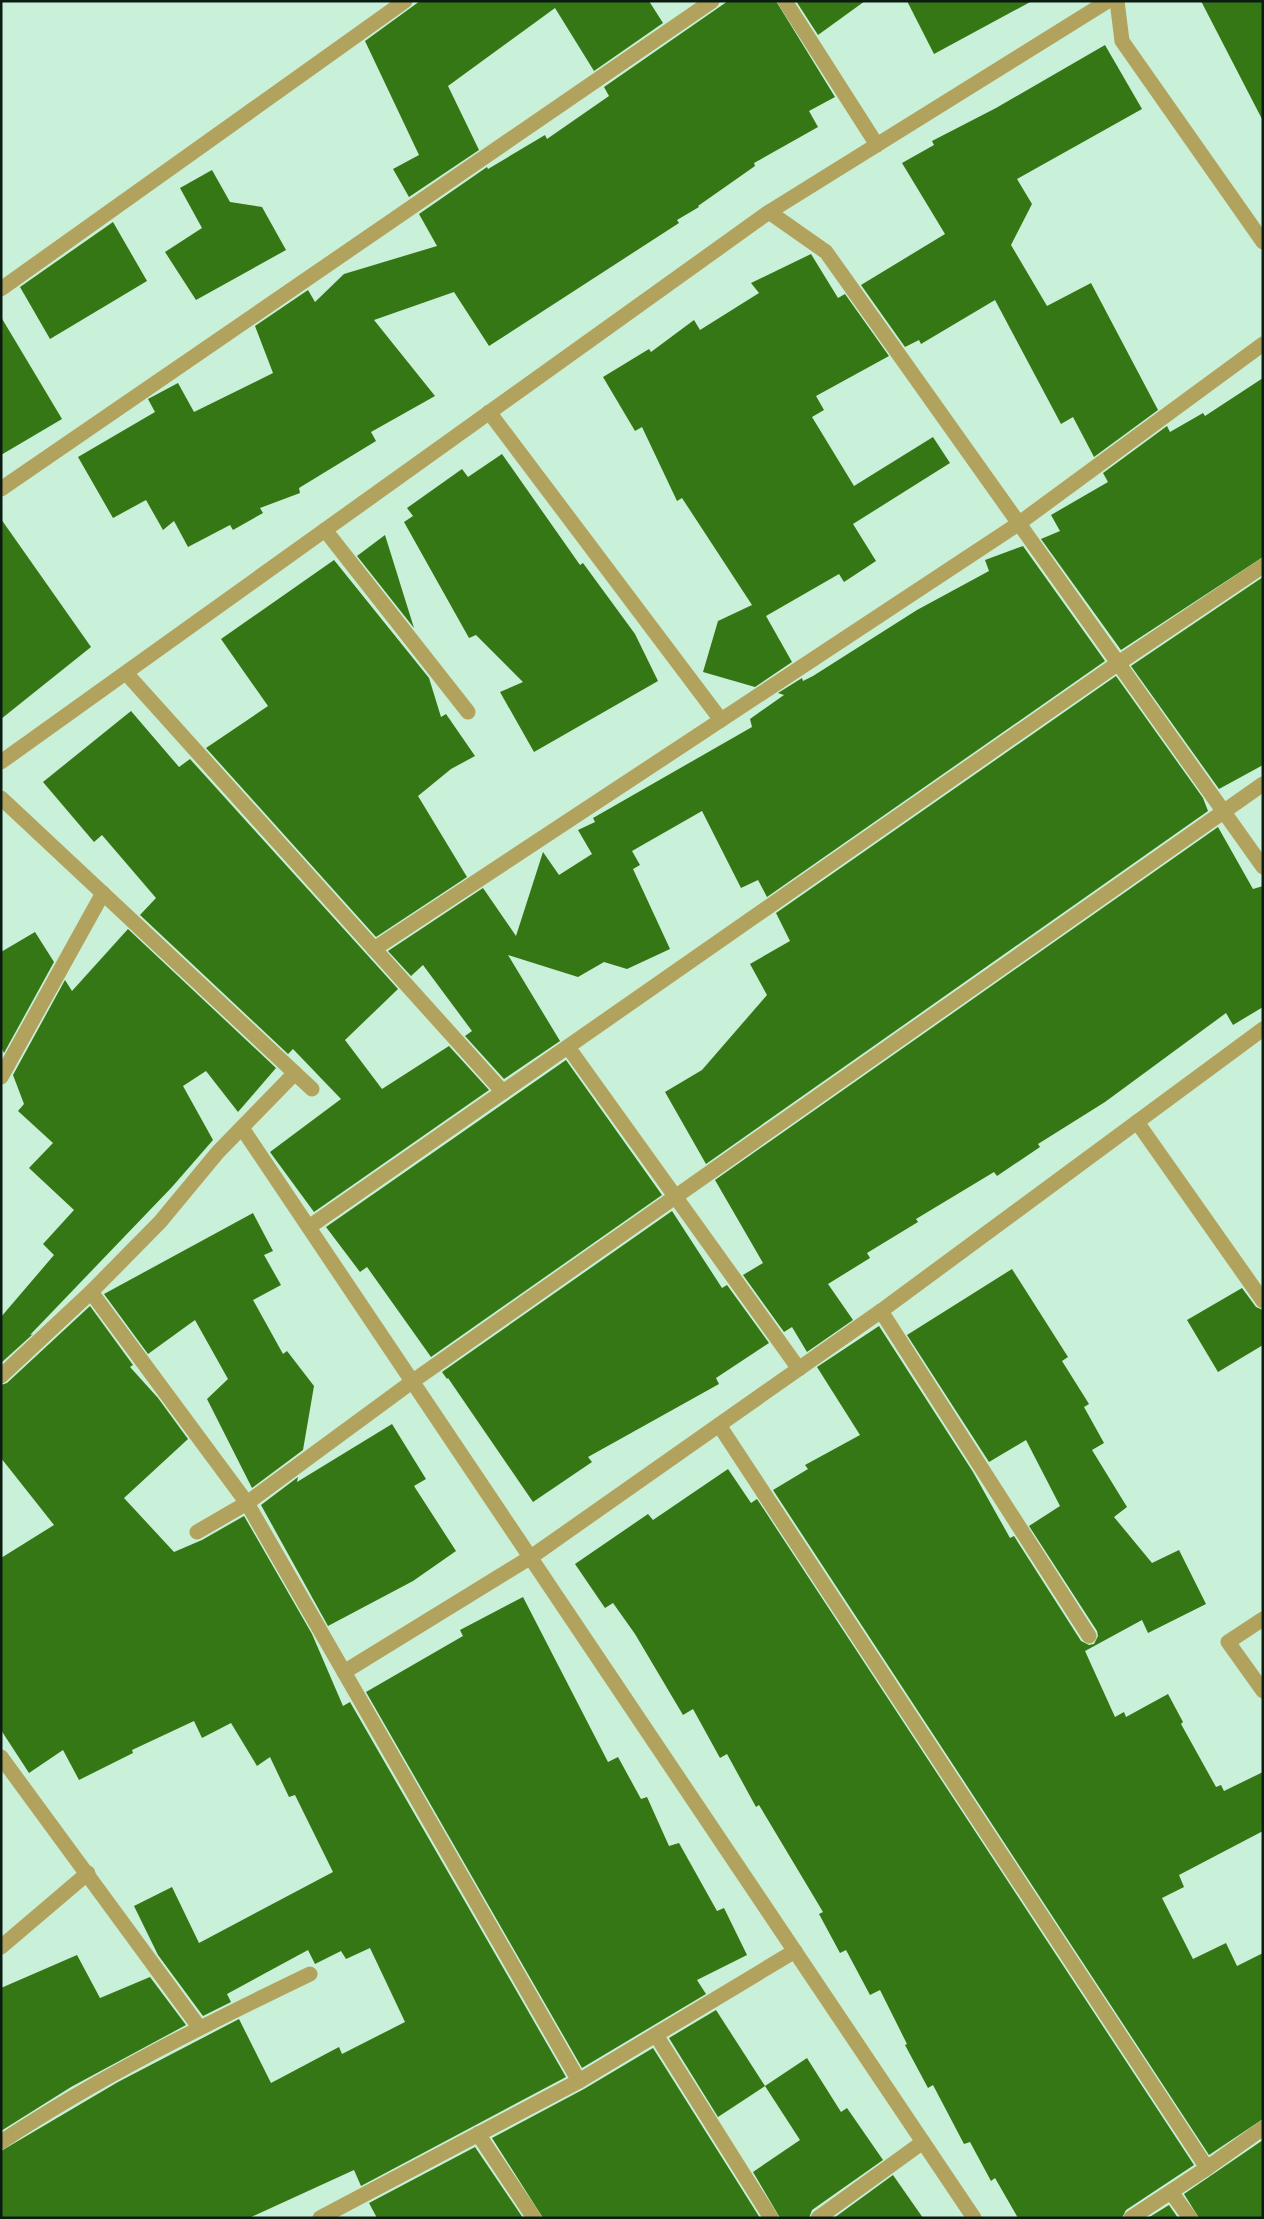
<svg xmlns="http://www.w3.org/2000/svg" width="1264" height="2219" font-family="Arial,sans-serif">
<rect width="100%" height="100%" fill="#c9f0d8"/>
<g fill="#357715">
<polygon points="420,1 649,1 663,23 594,71 555,8 448,86 479,150 409,197 393,169 419,155 365,41"/>
<polygon points="728,1 776,1 835,97 809,111 818,127 754,163 755,166 698,206 699,207 677,220 679,223 489,346 454,292 374,320 435,396 371,432 376,441 299,488 300,493 260,508 263,513 233,530 230,525 188,547 174,521 163,530 146,500 113,518 78,457 155,412 148,399 178,383 194,412 273,373 255,326 308,290 315,302 344,274 437,246 419,214 487,167 488,169 545,135 547,139 609,96 604,87"/>
<polygon points="796,1 865,1 818,35"/>
<polygon points="907,1 1032,1 934,54"/>
<polygon points="1201,1 1263,1 1263,121"/>
<polygon points="1105,45 1142,109 1017,179 1032,204 1011,245 1047,306 1091,283 1158,410 1094,457 1073,417 1061,424 995,300 921,344 919,340 905,347 861,285 945,234 902,163 934,145 932,141 996,108"/>
<polygon points="212,170 230,202 262,207 286,250 196,300 165,252 202,228 180,188"/>
<polygon points="113,222 147,281 50,339 20,287"/>
<polygon points="811,254 838,298 845,294 889,356 816,396 824,410 812,417 854,486 933,437 950,463 853,524 876,561 844,582 839,574 766,616 792,662 755,687 703,672 718,621 752,605 682,498 677,501 642,427 635,431 603,377 649,349 651,352 694,320 700,330 759,293 751,283"/>
<polygon points="1,317 62,419 1,455"/>
<polygon points="1263,378 1263,557 1121,650 1041,539 1060,531 1051,515 1108,482 1103,473 1167,426 1170,432 1203,413 1205,416"/>
<polygon points="502,454 580,565 583,563 635,634 658,681 534,752 500,692 523,682 476,635 469,638 404,522 413,516 407,508 462,469 468,477"/>
<polygon points="1,519 91,647 1,719"/>
<polygon points="385,535 414,628 357,556"/>
<polygon points="1023,546 1105,661 767,897 758,880 741,888 702,811 632,851 640,865 633,869 670,949 627,969 604,962 578,977 508,955 560,1041 504,1079 465,1036 472,1031 423,965 411,976 388,951 483,888 516,936 543,852 559,875 592,854 578,830 595,822 593,818 752,727 750,719 784,695 778,693 802,678 803,681 813,676 917,610 989,571 985,560"/>
<polygon points="334,560 429,678 441,717 446,714 475,756 451,769 418,796 467,877 376,937 206,748 268,706 221,639"/>
<polygon points="1263,577 1263,765 1219,789 1131,666"/>
<polygon points="1116,676 1203,798 1208,811 706,1164 665,1092 702,1070 767,995 750,964 790,941 776,913"/>
<polygon points="131,711 179,767 190,759 398,989 345,1040 382,1089 449,1046 489,1090 314,1212 270,1152 341,1099 293,1049 288,1054 140,915 156,898 102,835 94,842 43,782"/>
<polygon points="1218,827 1253,889 1263,886 1263,1007 1233,1025 1226,1013 1105,1102 1038,1144 1040,1147 997,1176 994,1172 916,1219 918,1222 867,1253 870,1258 828,1284 853,1320 807,1352 792,1327 784,1332 743,1275 763,1263 715,1180"/>
<polygon points="128,929 276,1068 238,1112 206,1071 183,1086 213,1140 172,1187 30,1335 33,1334 1,1363 1,1317 54,1255 43,1244 74,1210 29,1168 53,1143 18,1111 24,1104 13,1075 65,980 72,991"/>
<polygon points="35,932 54,962 4,1053 1,1047 1,952"/>
<polygon points="566,1060 662,1195 431,1357 367,1267 360,1272 326,1227"/>
<polygon points="672,1211 722,1288 727,1285 769,1343 716,1378 719,1384 588,1457 592,1462 533,1502 448,1378 447,1379 442,1372"/>
<polygon points="253,1213 273,1251 264,1255 281,1285 253,1300 283,1354 287,1351 314,1386 303,1450 252,1488 207,1399 228,1379 195,1320 148,1354 104,1294"/>
<polygon points="1012,1269 1068,1357 1062,1361 1089,1404 1084,1407 1104,1443 1092,1450 1127,1507 1114,1517 1152,1563 1179,1550 1206,1604 1148,1633 1142,1620 1085,1651 1115,1717 1124,1712 1126,1717 1168,1694 1183,1722 1181,1724 1216,1787 1221,1785 1224,1791 1263,1772 1263,1831 1179,1875 1184,1887 1162,1898 1193,1959 1226,1943 1237,1966 1263,1953 1263,2119 1209,2155 773,1490 808,1469 805,1465 860,1435 817,1367 879,1326 973,1472 1010,1538 1014,1536 1081,1641 1089,1645 1094,1644 1098,1636 1097,1631 1029,1526 1060,1506 1026,1440 989,1462 907,1335"/>
<polygon points="1242,1288 1256,1307 1263,1310 1263,1345 1218,1372 1187,1320"/>
<polygon points="90,1306 133,1365 130,1367 158,1398 188,1439 124,1498 174,1552 202,1540 244,1516 312,1634 343,1706 350,1702 566,2077 361,2186 354,2170 249,2218 1,2218 1,2151 118,2082 239,2019 271,2083 339,2047 342,2054 405,2022 370,1948 346,1959 341,1951 315,1964 308,1950 227,1994 231,2002 203,2016 158,1955 134,1906 172,1887 199,1943 333,1872 295,1795 289,1797 270,1757 257,1766 231,1723 202,1738 194,1721 132,1750 133,1753 79,1780 63,1750 29,1773 1,1730 1,1558 54,1525 1,1458 1,1385 7,1383"/>
<polygon points="392,1424 426,1479 414,1486 456,1551 413,1581 328,1626 261,1505 298,1477 297,1482"/>
<polygon points="728,1469 751,1503 757,1499 1194,2165 1126,2210 1122,2218 1018,2218 995,2178 991,2181 970,2142 964,2144 933,2085 928,2088 905,2045 907,2044 880,1990 870,1995 846,1950 840,1953 819,1914 823,1912 759,1805 756,1807 727,1754 720,1758 693,1709 683,1715 635,1634 613,1603 605,1608 575,1564 648,1514 653,1520"/>
<polygon points="523,1597 608,1762 618,1757 641,1799 647,1797 669,1846 679,1843 717,1911 724,1908 747,1955 697,1980 706,1994 582,2068 366,1692 463,1636 460,1630"/>
<polygon points="77,1955 100,1998 150,1977 186,2025 71,2087 1,2131 1,1988"/>
<polygon points="716,2010 765,2086 718,2117 669,2038"/>
<polygon points="653,2048 760,2218 543,2218 492,2138 584,2089"/>
<polygon points="807,2058 841,2112 847,2108 883,2160 812,2210 809,2218 780,2218 753,2172 800,2140 765,2086"/>
<polygon points="1263,2140 1263,2218 1199,2218 1184,2194"/>
<polygon points="475,2147 523,2218 377,2218 369,2203"/>
<polygon points="893,2175 923,2218 834,2218"/>
<polygon points="1169,2205 1178,2218 1148,2218"/>
</g>
<g fill="none" stroke-linecap="round" stroke-linejoin="round">
<g stroke="#b1a35d" stroke-width="15">
<polyline points="1137,1122 1263,1301"/>
<polyline points="1263,1619 1228,1642 1263,1691"/>
</g>
<g stroke="#b1a35d" stroke-width="15">
<polyline points="785,1 877,145"/>
<polyline points="1117,1 1122,41 1263,242"/>
<polyline points="769,212 1108,1"/>
<polyline points="1,289 405,1"/>
<polyline points="489,412 721,720"/>
<polyline points="1,489 712,1"/>
<polyline points="325,530 468,712"/>
<polyline points="126,673 503,1092"/>
<polyline points="1,762 769,212 826,252 1263,867"/>
<polyline points="1,798 312,1089"/>
<polyline points="374,949 1018,524 1263,344"/>
<polyline points="568,1047 799,1369"/>
<polyline points="1,1077 103,893"/>
<polyline points="242,1128 974,2218"/>
<polyline points="309,1227 1117,664 1263,566"/>
<polyline points="91,1292 247,1503 579,2081"/>
<polyline points="881,1311 1089,1636"/>
<polyline points="1,1376 91,1292 160,1222 218,1152 295,1073"/>
<polyline points="719,1425 1207,2168"/>
<polyline points="197,1532 247,1503 413,1381 1263,784"/>
<polyline points="344,1672 531,1557 881,1311 1263,1029"/>
<polyline points="1,1757 199,2027"/>
<polyline points="1,1947 88,1873"/>
<polyline points="656,2035 771,2218"/>
<polyline points="478,2134 534,2218"/>
<path d="M1 2142C99 2077 204 2025 310 1974"/>
<polyline points="1171,2192 1190,2218"/>
<polyline points="320,2218 579,2081 795,1951"/>
<polyline points="818,2218 923,2142"/>
<polyline points="1131,2218 1207,2168 1263,2128"/>
</g>
</g>
<rect width="1264" height="2219" fill="none" stroke="#0d1c13" stroke-width="5"/>
</svg>
